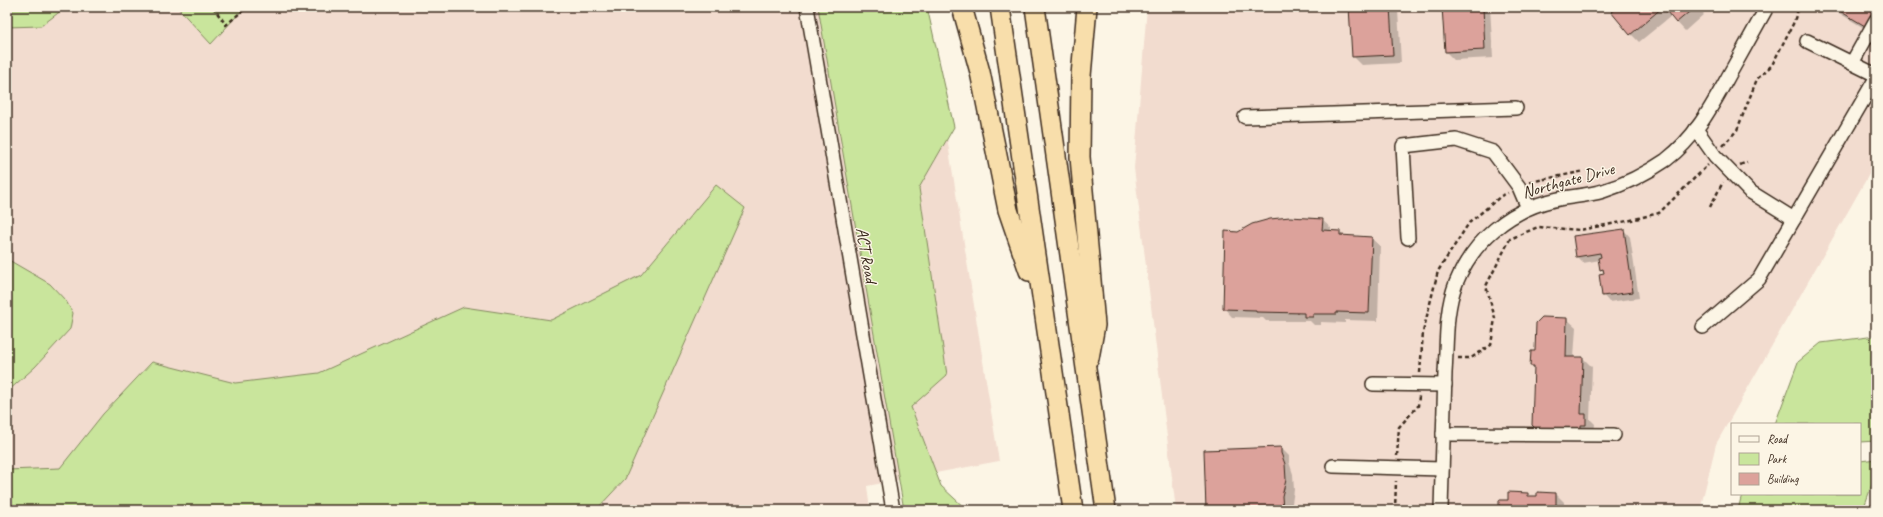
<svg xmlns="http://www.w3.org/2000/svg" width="1883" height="517" font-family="Caveat,sans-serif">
<rect width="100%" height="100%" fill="#fcf5e5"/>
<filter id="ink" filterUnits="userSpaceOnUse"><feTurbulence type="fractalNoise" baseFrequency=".025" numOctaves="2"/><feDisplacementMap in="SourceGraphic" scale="8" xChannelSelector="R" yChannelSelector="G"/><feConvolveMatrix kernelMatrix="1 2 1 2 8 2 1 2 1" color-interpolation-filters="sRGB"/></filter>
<g filter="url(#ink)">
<g fill="#f2dccf">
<polygon points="7,7 922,7 928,19 999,461 867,486 870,510 7,510"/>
<polygon points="1147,7 1876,7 1876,162 1716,444 1700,510 1176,510 1134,168"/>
</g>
<g fill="#c9e59c" stroke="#82885d">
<polygon points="7,7 66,7 41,26 7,27"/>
<polygon points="177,7 245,7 211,44"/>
<polygon points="818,7 927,7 954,127 919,188 947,375 911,407 941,486 967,510 904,510"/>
<polygon points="716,185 745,208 625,479 596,510 7,510 7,470 60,468 103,414 152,362 235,383 319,373 464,307 551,320 641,275"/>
<polygon points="7,259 50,284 66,301 73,313 70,329 35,367 7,392"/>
<polygon points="1876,336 1876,441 1860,442 1860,424 1775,424 1798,362 1821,343"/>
<polygon points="1876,459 1876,473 1863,510 1738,510 1742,494 1860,494 1860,461"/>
</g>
<g fill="#0003">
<polygon points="1350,7 1490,7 1493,58 1454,60 1446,52 1443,8 1398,10 1401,63 1362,65 1353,56"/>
<polygon points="1618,7 1698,7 1704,14 1685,31 1671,16 1639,42 1631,34"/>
<polygon points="1829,7 1876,7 1876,31 1874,34"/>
<polygon points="1306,218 1322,220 1331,228 1331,232 1339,232 1343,236 1371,238 1380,246 1378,321 1345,320 1345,323 1321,322 1321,325 1314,325 1310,321 1266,321 1263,318 1232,317 1224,308 1238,233 1270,220"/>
<polygon points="1624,230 1630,237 1639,298 1609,302 1603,295 1606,274 1601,269 1600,260 1583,263 1576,256"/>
<polygon points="1567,319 1576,327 1574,358 1583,358 1592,367 1590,419 1595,424 1594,433 1589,440 1531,365 1536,352"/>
<polygon points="1281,448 1289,456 1289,462 1293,474 1294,490 1291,510 1207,510"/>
<polygon points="1527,494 1530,497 1556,494 1564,502 1564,510 1495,510 1500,509 1509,501"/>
</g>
<g fill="#dca29b" stroke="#3b2a1e">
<polygon points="1349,7 1390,7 1393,55 1352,57"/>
<polygon points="1442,7 1483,7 1485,50 1445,52"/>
<polygon points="1617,7 1695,7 1676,23 1663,7 1630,35 1611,12"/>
<polygon points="1833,7 1876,7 1876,8 1865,26"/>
<polygon points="1290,217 1323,219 1322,230 1340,231 1340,235 1372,237 1369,313 1337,312 1337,314 1313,314 1313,317 1304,317 1304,313 1256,312 1256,310 1223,309 1225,231 1238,232 1252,224 1270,219"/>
<polygon points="1624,229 1633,292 1602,296 1599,274 1604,273 1603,269 1600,270 1598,258 1601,257 1600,253 1576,257 1573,236"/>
<polygon points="1542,317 1567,318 1566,357 1583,357 1581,414 1586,414 1586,425 1581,425 1581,432 1535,428 1532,425 1534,366 1530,366 1531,351 1535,351 1536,323"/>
<polygon points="1281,447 1281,453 1285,464 1286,480 1282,496 1283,510 1206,510 1204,450"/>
<polygon points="1508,492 1528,493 1528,496 1537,496 1537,492 1556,493 1556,510 1494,510 1494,508 1499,508 1499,500 1508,500"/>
</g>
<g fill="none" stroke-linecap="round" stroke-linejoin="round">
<defs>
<g id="minor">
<polyline points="807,7 893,510"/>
<polyline points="1807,41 1876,75"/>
<polyline points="1852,63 1876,20"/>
<polyline points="1245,117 1516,108"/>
<polyline points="1696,129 1715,156 1749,191 1794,219 1759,279 1703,327"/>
<polyline points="1794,219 1876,78"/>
<polyline points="1408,238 1403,146 1456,140 1493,152 1519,187 1528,208"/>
<polyline points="1373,384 1445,385"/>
<polyline points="1443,434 1614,435"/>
<polyline points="1333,466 1442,469"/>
<path d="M1441 510C1442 464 1444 418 1445 373 1447 343 1445 311 1456 283 1473 241 1509 210 1554 200 1570 196 1587 196 1603 191 1626 184 1647 173 1666 160 1695 138 1711 108 1728 77 1741 54 1754 30 1767 7"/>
</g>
<g id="highway">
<polyline points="962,7 980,72 1008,210 1029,271"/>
<polyline points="1000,7 1073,510"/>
<polyline points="1035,7 1106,510"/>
<polyline points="1087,7 1081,76 1080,157 1095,325 1089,358"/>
</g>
</defs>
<use href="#minor" stroke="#3b2a1e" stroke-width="16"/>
<use href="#highway" stroke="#3b2a1e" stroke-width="22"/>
<g stroke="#3b2a1e" stroke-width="2.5" stroke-dasharray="4 3" stroke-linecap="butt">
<polyline points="213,7 226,25 247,7"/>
<polyline points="1723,146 1737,130 1757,79 1772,65 1793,24 1799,7"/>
<polyline points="1740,165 1747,162"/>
<polyline points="1530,182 1585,171"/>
<polyline points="1710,207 1723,182"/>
<polyline points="1458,358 1471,358 1491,345 1495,318 1486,286 1510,239 1538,227 1580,230 1627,221 1659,213 1708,165"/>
<polyline points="1420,373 1423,332 1438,271 1469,223 1501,196 1508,193"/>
<polyline points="1397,456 1399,427 1418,406 1419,396"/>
<polyline points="1395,510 1396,481"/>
</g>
<use href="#minor" stroke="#fcf5e5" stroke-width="13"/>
<use href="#highway" stroke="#f8deab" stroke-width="19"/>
</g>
</g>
<g text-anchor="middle" stroke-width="3" stroke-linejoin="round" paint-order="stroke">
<g font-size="17" fill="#3b2a1e" stroke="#fcf5e5">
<text transform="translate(1568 180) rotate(-15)" y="6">Northgate Drive</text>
<text transform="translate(867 255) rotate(80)" y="6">ACT Road</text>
</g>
</g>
<rect width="1883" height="517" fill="none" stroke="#fcf5e5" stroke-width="24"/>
<rect x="12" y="12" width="1859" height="493" fill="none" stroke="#3b2a1e" stroke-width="1.5" filter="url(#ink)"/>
<rect x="1731" y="423" width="130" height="72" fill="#fcf5e5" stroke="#afa495"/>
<rect x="1739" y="436" width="20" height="6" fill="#fcf5e5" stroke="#afa495"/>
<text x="1767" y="443" font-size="12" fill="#3b2a1e">Road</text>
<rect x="1739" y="453" width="20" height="12" fill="#c9e59c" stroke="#afa495"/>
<text x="1767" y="463" font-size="12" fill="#3b2a1e">Park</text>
<rect x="1739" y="473" width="20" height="12" fill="#dca29b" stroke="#afa495"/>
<text x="1767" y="483" font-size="12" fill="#3b2a1e">Building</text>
</svg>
